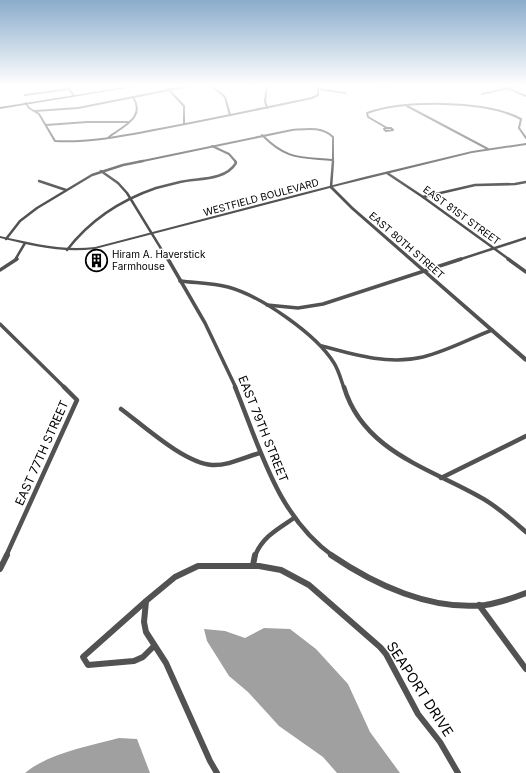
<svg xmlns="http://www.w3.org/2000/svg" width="526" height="773" font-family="Inter,sans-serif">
<rect width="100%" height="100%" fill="#fff"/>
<g fill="#a0a0a0">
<polygon points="264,628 290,629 316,649 348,684 370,732 400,773 337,773 323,757 279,726 248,692 229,676 207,641 204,629 225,631 245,638"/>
<path d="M119 738 137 739 150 773H25C49 753 89 746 119 738Z"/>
</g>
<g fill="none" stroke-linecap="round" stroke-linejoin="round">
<g stroke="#525252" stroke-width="2">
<polyline points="67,86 74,96"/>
<polyline points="212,86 225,97 230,115"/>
<polyline points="267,86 265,101 267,108"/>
<polyline points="380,86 393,86"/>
<polyline points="502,86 526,96"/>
<polyline points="168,89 184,106 184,124"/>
<polyline points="318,89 345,93"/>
<polyline points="482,94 518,86"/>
<polyline points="25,95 69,89"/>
<path d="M26 103 29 108 39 114 55 141C88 143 122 136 154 130 207 120 260 109 312 98L318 95V86"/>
<polyline points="407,106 488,149"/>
<polyline points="35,111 78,108 189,86"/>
<polyline points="46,125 87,122 129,122"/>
<polygon points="386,128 391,128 393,130 386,131 384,129"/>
<path d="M387 128 368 117 367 113C404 100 486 100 521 119L519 128 526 138"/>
<path d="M262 135C287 160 299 157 332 160"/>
<path d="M109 137C123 126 146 118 133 97"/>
<polyline points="212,146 229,154 236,162"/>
<path d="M138 162 292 130C306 129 322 126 333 137V162"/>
</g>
<g stroke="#525252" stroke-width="2.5">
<polyline points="101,171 118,183 127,193 168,260"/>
<polyline points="387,173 423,197 510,260"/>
<polyline points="39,181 66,190"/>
<polyline points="331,187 333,161"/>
<polyline points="423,197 475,185 515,184 526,182"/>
<polyline points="6,239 20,221 37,208 92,175 123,165 143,161"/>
<path d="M67 250C90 220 121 200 156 188 164 186 172 184 180 182 198 178 225 181 236 163L235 161"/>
<polyline points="15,260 25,243"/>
<polyline points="458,260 526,238"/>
</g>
<g stroke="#525252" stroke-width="3.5">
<polyline points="168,259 205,323 236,388"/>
<polyline points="508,259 526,272"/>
<polyline points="0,270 17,259"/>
<path d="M180 281C196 283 213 283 228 287 261 296 316 334 334 363 339 371 341 380 344 388"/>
<polyline points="267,305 298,308 323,304 461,259"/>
<polyline points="0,324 65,388"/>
<path d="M322 346C355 355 389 365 423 357 447 351 469 339 492 330"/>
</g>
<g stroke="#525252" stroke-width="4.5">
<path d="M235 387C260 448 277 516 333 556"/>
<path d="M344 387C363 451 429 468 480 497 497 506 511 519 526 532"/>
<path d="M121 409C144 426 184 463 212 465 228 466 245 457 260 453"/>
<polyline points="441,478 526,436"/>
<polyline points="6,556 77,400 64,387"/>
<path d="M255 556C262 537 278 529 294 518"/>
</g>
<g stroke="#525252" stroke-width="6">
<path d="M331 555C375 585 431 611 485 605 499 603 513 598 526 593"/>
<polyline points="253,565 255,555"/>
<polyline points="0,569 7,555"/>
<polyline points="145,602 83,657 88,665 134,661 143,657 154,646"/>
<polyline points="479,605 526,669"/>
<polyline points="217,773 210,761 166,663 146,632 144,622 146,601 175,577 198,566 259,566 281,570 309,585 380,647 386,654 418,714 440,742 458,773"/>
</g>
<path fill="#525252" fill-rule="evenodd" d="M526 143V145L472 153 333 187 353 207 526 357V362L524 361 351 209 330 188 95 249C61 253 33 246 0 238V236C32 243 62 251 95 247L364 177 472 151Z"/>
<polygon fill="#1f1f1f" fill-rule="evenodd" points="133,86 138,86 0,109 0,107"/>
</g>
<linearGradient id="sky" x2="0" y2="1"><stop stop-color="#8baccb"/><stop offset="0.44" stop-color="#fff"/><stop offset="1" stop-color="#fff" stop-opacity="0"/></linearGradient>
<rect width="526" height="194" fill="url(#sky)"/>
<defs>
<symbol id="building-ring" viewBox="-11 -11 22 22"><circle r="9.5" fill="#fff" stroke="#000" stroke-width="1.5"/><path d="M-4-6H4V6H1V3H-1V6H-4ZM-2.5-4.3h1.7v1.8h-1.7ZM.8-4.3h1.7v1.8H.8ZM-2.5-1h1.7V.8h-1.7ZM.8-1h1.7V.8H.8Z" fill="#000"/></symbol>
</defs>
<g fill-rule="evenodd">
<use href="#building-ring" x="84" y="248" width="25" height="25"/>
</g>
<g text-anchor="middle" stroke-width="3" stroke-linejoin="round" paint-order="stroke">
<g font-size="10" fill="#000" stroke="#fff">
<text transform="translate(261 197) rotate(-15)" y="4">WESTFIELD BOULEVARD</text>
<text transform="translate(462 215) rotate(36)" y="4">EAST 81ST STREET</text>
<text transform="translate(407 245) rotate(41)" y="4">EAST 80TH STREET</text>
</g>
<g font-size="10" fill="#000" stroke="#fff" text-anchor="start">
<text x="112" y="258">Hiram A. Haverstick<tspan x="112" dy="12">Farmhouse</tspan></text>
</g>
<g font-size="12" fill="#000" stroke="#fff">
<text transform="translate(263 429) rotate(68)" y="4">EAST 79TH STREET</text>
<text transform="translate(42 453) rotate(-66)" y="4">EAST 77TH STREET</text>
</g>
<g font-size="14" fill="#000" stroke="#fff">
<text transform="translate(420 689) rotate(57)" y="5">SEAPORT DRIVE</text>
</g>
</g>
</svg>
